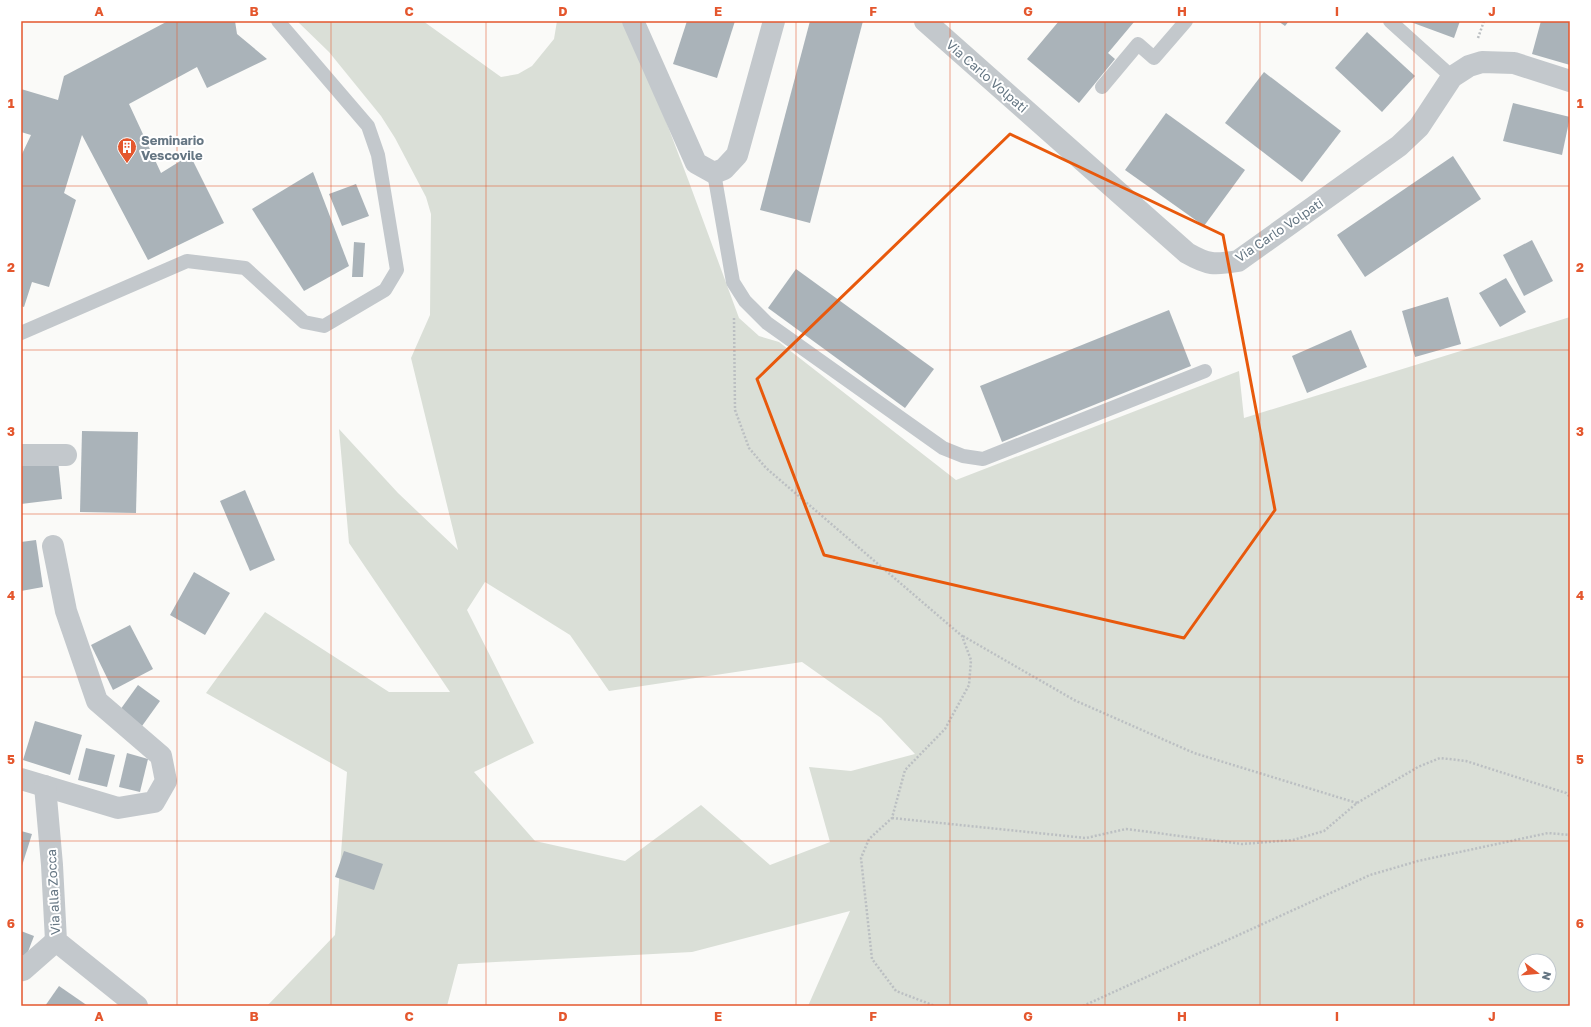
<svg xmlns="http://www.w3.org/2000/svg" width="1591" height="1027" font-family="'Golos Text',sans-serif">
<rect width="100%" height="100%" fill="#fafaf8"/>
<path fill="#dadfd7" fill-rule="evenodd" d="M297 21H423L501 77 518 74 532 66 554 39 557 21H628L689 182 739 318 759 336 779 342 956 480 1239 371 1244 418 1570 317V1006H808L850 911 692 952 458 964 447 1006H267L335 935 347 772 206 693 265 612 389 692H450L349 543 339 429 398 493 458 550 411 358 430 315 431 214 426 197 395 138 381 116 329 52ZM485 582 570 635 609 691 802 662 881 718 915 754 851 771 809 767 830 842 770 865 701 805 625 861 535 841 474 772 534 743 467 610ZM1525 961H1549V985H1525Z"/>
<g fill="#aab3b9">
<polygon points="168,21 235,21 237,34 267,59 207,88 197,67 129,104 161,173 190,155 224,223 148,260 82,135 64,193 76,200 49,287 32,282 24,307 21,306 21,153 22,154 31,135 21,132 21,89 58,100 64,76"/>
<polygon points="687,21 735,21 717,78 673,64"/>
<polygon points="810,21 863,21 810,223 760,210"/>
<polygon points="1059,21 1133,21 1134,22 1108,53 1115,59 1079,103 1027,59"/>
<polygon points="1278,21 1289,21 1285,26"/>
<polygon points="1408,21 1460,21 1454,38"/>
<polygon points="1541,21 1570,21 1570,65 1532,54"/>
<polygon points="1367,32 1415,76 1382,112 1335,68"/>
<polygon points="1264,72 1341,131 1302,182 1225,123"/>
<polygon points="1513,103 1570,117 1562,155 1503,141"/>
<polygon points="1166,113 1245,170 1204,226 1125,170"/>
<polygon points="1453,156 1481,199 1365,277 1337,235"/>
<polygon points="313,172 349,266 304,291 252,209"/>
<polygon points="356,184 369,216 342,226 329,194"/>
<polygon points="1532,240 1553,281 1524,296 1503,255"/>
<polygon points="354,242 365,243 363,277 352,277"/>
<polygon points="796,269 934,369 905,408 768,308"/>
<polygon points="1506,278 1526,312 1500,327 1479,293"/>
<polygon points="1448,297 1461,344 1415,357 1402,311"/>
<polygon points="1169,310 1191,366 1002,442 980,386"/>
<polygon points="1351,330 1367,367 1307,393 1292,356"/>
<polygon points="82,431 138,432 136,513 80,512"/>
<polygon points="58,460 62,499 21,504 21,464"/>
<polygon points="245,490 275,560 250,571 220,501"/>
<polygon points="36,540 43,587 21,591 21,542"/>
<polygon points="194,572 230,593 205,635 170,615"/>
<polygon points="130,625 153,669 113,690 91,645"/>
<polygon points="138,685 160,701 142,726 120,710"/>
<polygon points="35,721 82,735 70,775 23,760"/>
<polygon points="86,748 115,755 107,787 78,780"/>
<polygon points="127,753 148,759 140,792 119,787"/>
<polygon points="21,831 32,834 21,869"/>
<polygon points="344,851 383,864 374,890 335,877"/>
<polygon points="21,931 34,936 26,957 21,955"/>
<polygon points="59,986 88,1006 45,1006"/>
</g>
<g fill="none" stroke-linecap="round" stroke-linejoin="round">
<g stroke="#bbbfc2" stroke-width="2.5" stroke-dasharray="2 2" stroke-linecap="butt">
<polyline points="1478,38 1484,21"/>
<polyline points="734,318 735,410 749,448 766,468 962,636 971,660 969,685 945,729 905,770 892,818 869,839 861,858 872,959 896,991 935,1006"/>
<polyline points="963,636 1074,700 1194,753 1357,803"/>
<polyline points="892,818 1086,838 1126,829 1242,844 1293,840 1324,831 1357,803 1418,767 1440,758 1466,761 1566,793 1570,797"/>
<polyline points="1083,1006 1370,875 1418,861 1548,833 1570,835"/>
</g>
<g stroke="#c3c8cc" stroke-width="14">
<polyline points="1390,21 1452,77"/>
<polyline points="1102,87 1138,44 1154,58 1186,21"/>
<polyline points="714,173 733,282 745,301 767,323 943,448 963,456 983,459 1205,371"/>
<polyline points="21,333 187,261 245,268 304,322 324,326 385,290 397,270 378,155 368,126 278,21"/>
</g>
<g stroke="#c3c8cc" stroke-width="22">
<polyline points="633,21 696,163 714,173 724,169 737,155 774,21"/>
<path d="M925 21 1187 253C1208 265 1214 265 1238 261L1399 146 1419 127 1452 77 1469 66 1482 62 1514 63 1570 81"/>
<polyline points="21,455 66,455"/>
<polyline points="21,779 118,808 154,802 166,781 161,756 97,701 66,611 53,546"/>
<polyline points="45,786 52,865 56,941 137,1006"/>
<polyline points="21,969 23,970 56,941"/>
</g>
</g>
<path fill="none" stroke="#e8590c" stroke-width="3" stroke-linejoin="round" d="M1010 134 1223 235 1275 510 1184 638 824 555 757 379Z"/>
<path fill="none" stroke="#e4572e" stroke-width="1" stroke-opacity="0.55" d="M177 21V1006M331 21V1006M486 21V1006M641 21V1006M796 21V1006M950 21V1006M1105 21V1006M1260 21V1006M1414 21V1006M21 186H1570M21 350H1570M21 514H1570M21 677H1570M21 841H1570"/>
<defs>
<symbol id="building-pin" viewBox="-11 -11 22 30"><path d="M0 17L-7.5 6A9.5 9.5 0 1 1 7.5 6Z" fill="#e4572e" stroke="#fff"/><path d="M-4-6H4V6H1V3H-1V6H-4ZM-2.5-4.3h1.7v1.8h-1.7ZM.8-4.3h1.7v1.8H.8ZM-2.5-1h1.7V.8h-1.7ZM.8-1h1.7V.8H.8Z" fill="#fff"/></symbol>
</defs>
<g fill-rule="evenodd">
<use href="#building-pin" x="116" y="136" width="22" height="30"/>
</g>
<g text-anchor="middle" stroke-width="4" stroke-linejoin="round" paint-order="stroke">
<g font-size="13" fill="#657683" stroke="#fff">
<text transform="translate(987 76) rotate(41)" y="5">Via Carlo Volpati</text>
<text transform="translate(1279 230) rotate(-34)" y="5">Via Carlo Volpati</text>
<text transform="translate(53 892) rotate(-93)" y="5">Via alla Zocca</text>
</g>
<g font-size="13" font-weight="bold" fill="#657683" stroke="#fff" text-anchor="start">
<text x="141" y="145">Seminario<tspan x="141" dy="15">Vescovile</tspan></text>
</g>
</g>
<rect width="1591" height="1027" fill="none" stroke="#ffffff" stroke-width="44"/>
<g transform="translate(1537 973) rotate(106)"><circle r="19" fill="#ffffff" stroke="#c1c8cd"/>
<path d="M0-3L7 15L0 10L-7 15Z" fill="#e4572e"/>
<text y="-6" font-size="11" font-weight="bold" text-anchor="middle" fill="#657683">N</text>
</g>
<rect x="22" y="22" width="1547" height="983" fill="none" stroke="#e4572e" stroke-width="1.5"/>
<g font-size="13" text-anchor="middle" font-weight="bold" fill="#e4572e">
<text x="99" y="16">A</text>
<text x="254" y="16">B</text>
<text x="409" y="16">C</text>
<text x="563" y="16">D</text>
<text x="718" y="16">E</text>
<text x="873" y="16">F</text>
<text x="1028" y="16">G</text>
<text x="1182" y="16">H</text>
<text x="1337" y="16">I</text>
<text x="1492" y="16">J</text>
<text x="11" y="108">1</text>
<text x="1580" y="108">1</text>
<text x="11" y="272">2</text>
<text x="1580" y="272">2</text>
<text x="11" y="436">3</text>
<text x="1580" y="436">3</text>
<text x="11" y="600">4</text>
<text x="1580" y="600">4</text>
<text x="11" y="764">5</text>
<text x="1580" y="764">5</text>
<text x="11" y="928">6</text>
<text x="1580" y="928">6</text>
<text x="99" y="1021">A</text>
<text x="254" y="1021">B</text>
<text x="409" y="1021">C</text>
<text x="563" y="1021">D</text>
<text x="718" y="1021">E</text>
<text x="873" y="1021">F</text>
<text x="1028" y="1021">G</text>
<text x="1182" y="1021">H</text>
<text x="1337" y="1021">I</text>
<text x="1492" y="1021">J</text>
</g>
</svg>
